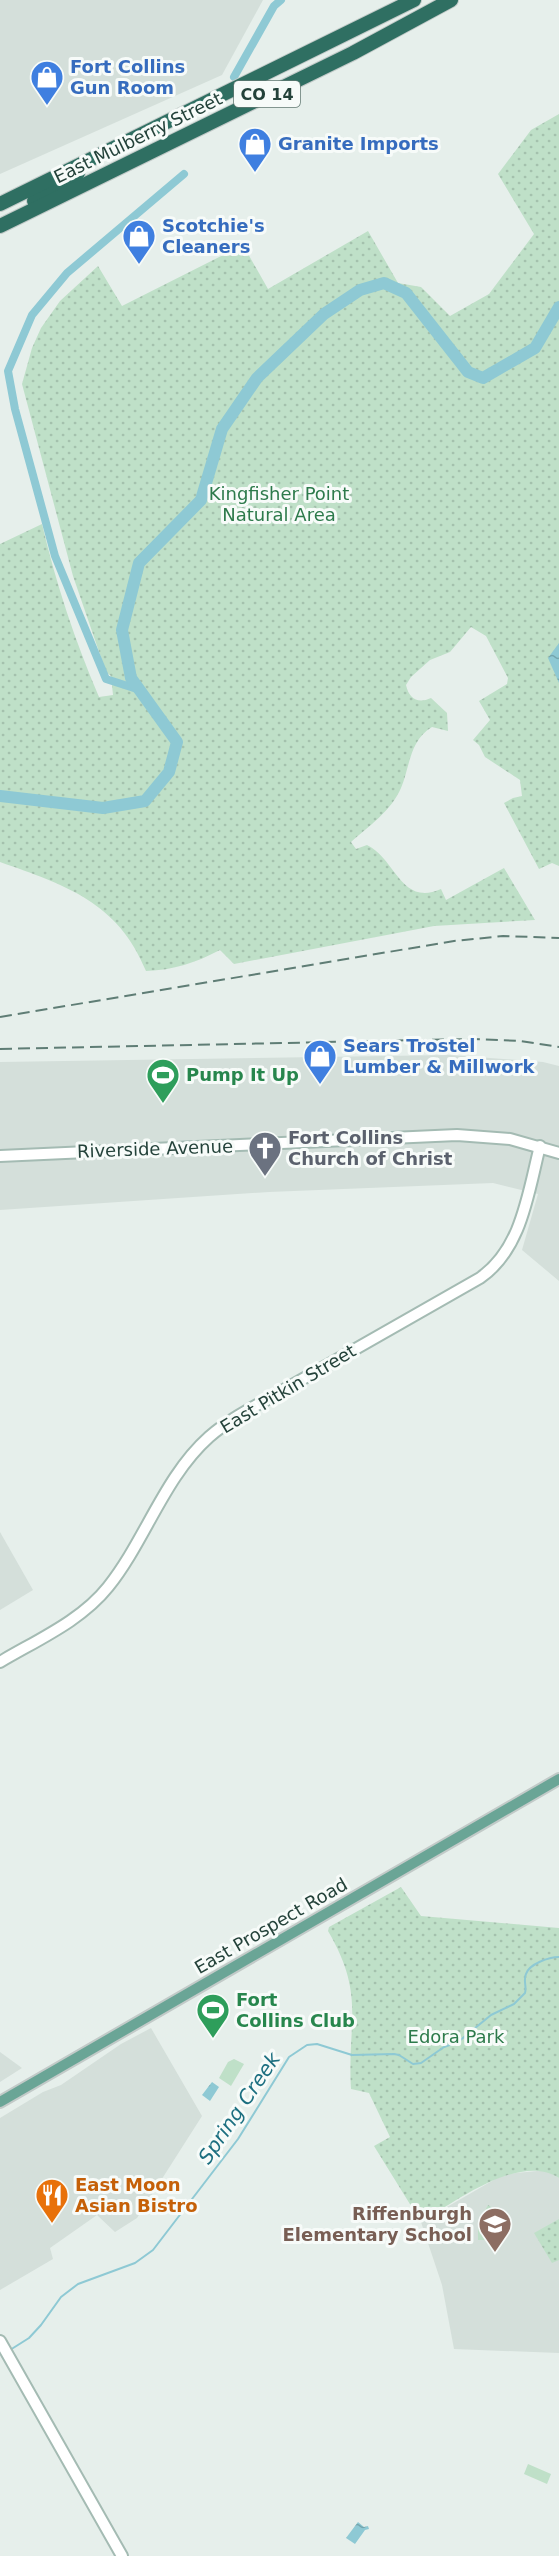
<svg xmlns="http://www.w3.org/2000/svg" width="559" height="2556" font-family="'DejaVu Sans',sans-serif">
<defs>
<pattern id="grass-dots" width="8" height="8" patternUnits="userSpaceOnUse" patternTransform="scale(1.5)"><rect width="8" height="8" fill="#bfe0c8"/><path d="M2 2h.1M6 6h.1" fill="none" stroke="#a4c1ad" stroke-width="1.8" stroke-linecap="round"/></pattern>
<pattern id="water-ripples" width="26" height="14" patternUnits="userSpaceOnUse" patternTransform="scale(1.5)"><rect width="26" height="14" fill="#8ec9d4"/><path d="M2 4q2-2 4 0t4 0M15 11q2-2 4 0t4 0" fill="none" stroke="#74a5ad"/></pattern>
</defs>
<rect width="100%" height="100%" fill="#e6efeb"/>
<g fill="#d4dfda">
<polygon points="0,0 263,0 222,75 0,174"/>
<polygon points="450,1055 543,1062 559,1066 559,1281 522,1250 538,1194 493,1183 269,1192 0,1210 0,1062"/>
<polygon points="0,1532 33,1590 0,1610"/>
<polygon points="151,2028 202,2116 137,2218 115,2232 97,2215 50,2248 53,2259 0,2290 0,2118 43,2092 61,2085 121,2044"/>
<polygon points="0,2052 22,2068 0,2082"/>
<polygon points="548,2170 559,2178 559,2353 454,2349 442,2285 421,2222 504,2174"/>
</g>
<g fill="url(#grass-dots)">
<path d="M559 114V866L552 863 539 869 504 803 513 798 522 796 520 780 485 757 479 745 473 740 490 720 479 701 507 684 508 678 486 636 471 627 450 652 430 660 411 677 406 685C409 699 418 704 431 698L447 713 448 731 432 727C409 741 410 767 401 788 391 811 369 826 351 842L356 849 367 845C396 859 401 907 441 889L446 900 504 868 535 920 434 926 234 964 220 950C195 963 174 970 146 971 118 902 65 885 0 862V544L42 524C56 584 75 641 99 697L113 695 111 676 106 672 73 576 22 384 32 348 41 328 60 301 98 266 122 306 243 245 268 289 368 231 398 283 421 287 450 316 489 294 534 234 498 174 531 130Z"/>
<path d="M401 1887 421 1916 559 1928V2178C520 2152 455 2202 421 2222L374 2146 390 2137 369 2093 351 2089C347 2022 366 1996 328 1931L329 1927Z"/>
<polygon points="488,2205 499,2212 491,2225 492,2240 478,2240 478,2224"/>
<polygon points="559,2219 559,2260 552,2263 534,2233"/>
</g>
<g fill="#bfe0c8">
<polygon points="234,2059 244,2064 231,2086 219,2078 228,2062"/>
<polygon points="528,2464 551,2474 547,2484 524,2474"/>
</g>
<g fill="url(#water-ripples)">
<polygon points="559,643 559,683 548,658"/>
<polygon points="212,2082 219,2087 210,2101 202,2095"/>
<polygon points="358,2522 364,2527 368,2526 369,2529 365,2530 355,2544 346,2538"/>
</g>
<g fill="none" stroke-linecap="round" stroke-linejoin="round">
<path stroke="#8ec9d4" stroke-width="2" d="M10 2350 29 2338 41 2325 61 2297 78 2284 135 2263 153 2250 238 2139 289 2057 307 2045 317 2044 352 2055 394 2054 399 2055 413 2064 421 2063 444 2047 458 2042 491 2015 514 2004 525 1993C527 1987 523 1980 526 1974 529 1964 549 1957 559 1957"/>
<g stroke="#8ec9d4" stroke-width="8">
<polyline points="234,77 274,6 281,0"/>
<polyline points="140,690 106,679 55,556 15,409 8,371 32,315 67,273 184,174"/>
</g>
<polyline stroke="#8ec9d4" stroke-width="12" points="0,796 103,808 145,801 169,772 177,742 131,678 122,630 139,563 201,500 222,429 257,378 324,314 360,290 384,283 406,293 468,372 483,378 535,348 559,307"/>
<defs>
<g id="secondary">
<polyline points="0,1156 457,1135 510,1139 559,1153"/>
<path d="M0 1662C37 1640 81 1621 108 1587 145 1541 164 1477 209 1437 234 1415 266 1401 294 1384 356 1348 418 1313 480 1278 522 1249 528 1193 540 1146"/>
<polyline points="0,2341 122,2556"/>
</g>
<polyline id="primary" points="0,2102 559,1779"/>
<g id="highway">
<polyline points="34,201 78,173"/>
<polyline points="0,204 414,0"/>
<polyline points="0,226 353,53 451,0"/>
</g>
</defs>
<use href="#secondary" stroke="#a4bbb3" stroke-width="14"/>
<use href="#primary" stroke="#c2cac8" stroke-width="14"/>
<use href="#highway" stroke="#c2cac8" stroke-width="16"/>
<use href="#secondary" stroke="#fff" stroke-width="10"/>
<use href="#primary" stroke="#6aa596" stroke-width="10"/>
<use href="#highway" stroke="#2f6f62" stroke-width="14"/>
<g stroke="#5f7d75" stroke-width="2" stroke-dasharray="12 6" stroke-linecap="butt">
<polyline points="0,1017 454,941 503,936 559,938"/>
<polyline points="0,1049 471,1039 520,1041 559,1047"/>
</g>
</g>
<defs>
<symbol id="shop-pin" viewBox="-11 -11 22 30"><path d="M0 17L-7.5 6A9.5 9.5 0 1 1 7.5 6Z" fill="#3f7fe0" stroke="#f7fbf9"/><path d="M-5-2.5h2.3a2.7 3.5 0 0 1 5.4 0H5L5.5 6h-11ZM-1.5-2.5h3a1.5 2.3 0 0 0-3 0Z" fill="#fff"/></symbol>
<symbol id="stadium-pin" viewBox="-11 -11 22 30"><path d="M0 17L-7.5 6A9.5 9.5 0 1 1 7.5 6Z" fill="#2e9e5b" stroke="#f7fbf9"/><path d="M0-5a6.5 5 0 1 0 0 10a6.5 5 0 1 0 0-10ZM-3.5-1.8h7v3.6h-7Z" fill="#fff"/></symbol>
<symbol id="church-pin" viewBox="-11 -11 22 30"><path d="M0 17L-7.5 6A9.5 9.5 0 1 1 7.5 6Z" fill="#6b7280" stroke="#f7fbf9"/><path d="M-1.2-6h2.4v3.5h3.3v2.4h-3.3V6h-2.4V-.1h-3.3v-2.4h3.3Z" fill="#fff"/></symbol>
<symbol id="restaurant-pin" viewBox="-11 -11 22 30"><path d="M0 17L-7.5 6A9.5 9.5 0 1 1 7.5 6Z" fill="#e8710a" stroke="#f7fbf9"/><path d="M-5-6h1v4h1v-4h1v4h1v-4h1v5L-1.5 .5V6h-2V.5L-5-1ZM5-6V6H3V1.5H1.5Q1.5-4 5-6Z" fill="#fff"/></symbol>
<symbol id="school-pin" viewBox="-11 -11 22 30"><path d="M0 17L-7.5 6A9.5 9.5 0 1 1 7.5 6Z" fill="#8d6e63" stroke="#f7fbf9"/><path d="M0-5L7-2L0 1L-7-2ZM-4 1L0 2.5L4 1V4Q0 6-4 4Z" fill="#fff"/></symbol>
</defs>
<g fill-rule="evenodd">
<use href="#shop-pin" x="28" y="58" width="38" height="52"/>
<use href="#shop-pin" x="236" y="125" width="38" height="52"/>
<use href="#shop-pin" x="120" y="217" width="38" height="52"/>
<use href="#shop-pin" x="301" y="1037" width="38" height="52"/>
<use href="#stadium-pin" x="144" y="1056" width="38" height="52"/>
<use href="#church-pin" x="246" y="1129" width="38" height="52"/>
<use href="#stadium-pin" x="194" y="1991" width="38" height="52"/>
<use href="#restaurant-pin" x="33" y="2176" width="38" height="52"/>
<use href="#school-pin" x="476" y="2205" width="38" height="52"/>
</g>
<g text-anchor="middle" stroke-width="6" stroke-linejoin="round" paint-order="stroke">
<rect fill="#f7fbf9" stroke="#637a73" stroke-width="1.5" x="234" y="81" width="66" height="26" rx="4.5"/>
<g font-size="16" font-weight="bold" fill="#24423a">
<text x="267" y="100">CO 14</text>
</g>
<g font-size="18" font-weight="bold" fill="#366cbe" stroke="#f7fbf9" text-anchor="start">
<text x="70" y="73">Fort Collins<tspan x="70" dy="21">Gun Room</tspan></text>
<text x="278" y="150">Granite Imports</text>
<text x="162" y="232">Scotchie's<tspan x="162" dy="21">Cleaners</tspan></text>
<text x="343" y="1052">Sears Trostel<tspan x="343" dy="21">Lumber &amp; Millwork</tspan></text>
</g>
<g font-size="18" fill="#24423a" stroke="#f7fbf9">
<text transform="translate(138 138) rotate(-26)" y="6">East Mulberry Street</text>
<text transform="translate(155 1149) rotate(-2)" y="6">Riverside Avenue</text>
<text transform="translate(288 1389) rotate(-31)" y="6">East Pitkin Street</text>
<text transform="translate(271 1926) rotate(-30)" y="6">East Prospect Road</text>
</g>
<g font-size="18" fill="#2d7a4b" stroke="#f7fbf9">
<text x="279" y="500">Kingfisher Point<tspan x="279" dy="21">Natural Area</tspan></text>
<text x="456" y="2043">Edora Park</text>
</g>
<g font-size="18" font-weight="bold" fill="#27864d" stroke="#f7fbf9" text-anchor="start">
<text x="186" y="1081">Pump It Up</text>
<text x="236" y="2006">Fort<tspan x="236" dy="21">Collins Club</tspan></text>
</g>
<g font-size="18" font-weight="bold" fill="#5b616d" stroke="#f7fbf9" text-anchor="start">
<text x="288" y="1144">Fort Collins<tspan x="288" dy="21">Church of Christ</tspan></text>
</g>
<g font-size="18" font-weight="bold" fill="#c56008" stroke="#f7fbf9" text-anchor="start">
<text x="75" y="2191">East Moon<tspan x="75" dy="21">Asian Bistro</tspan></text>
</g>
<g font-size="18" font-weight="bold" fill="#785e54" stroke="#f7fbf9" text-anchor="end">
<text x="472" y="2220">Riffenburgh<tspan x="472" dy="21">Elementary School</tspan></text>
</g>
<g font-size="20" font-style="italic" fill="#1c6f80" stroke="#f7fbf9">
<text transform="translate(239 2108) rotate(-56)" y="7">Spring Creek</text>
</g>
</g>
</svg>
